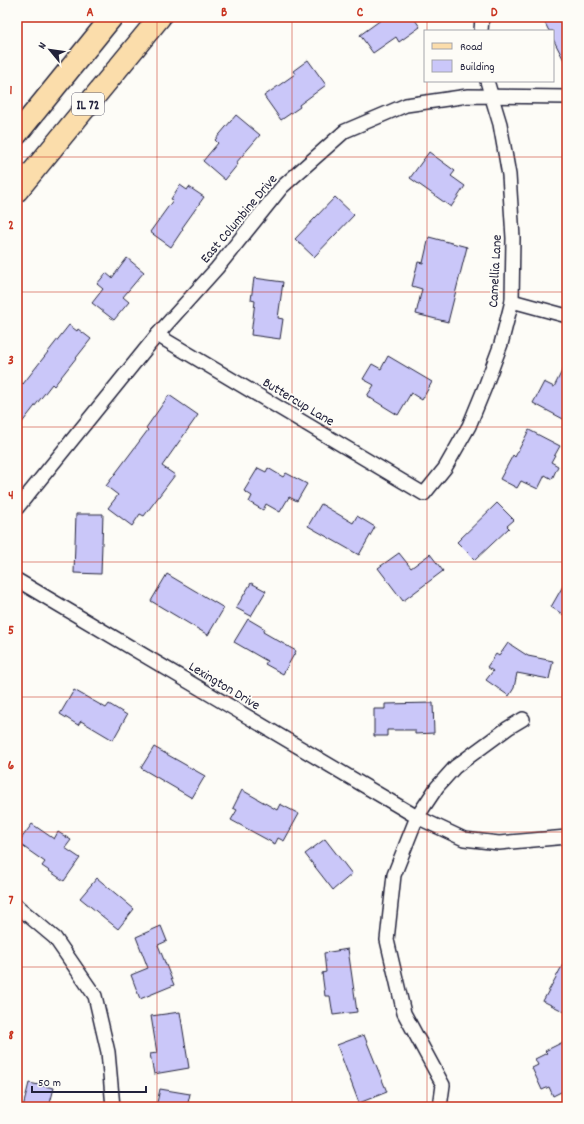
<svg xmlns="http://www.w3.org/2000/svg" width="584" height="1124" font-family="Dekko,sans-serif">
<rect width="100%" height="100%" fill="#fdfcf7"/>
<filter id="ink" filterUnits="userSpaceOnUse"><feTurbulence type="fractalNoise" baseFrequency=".025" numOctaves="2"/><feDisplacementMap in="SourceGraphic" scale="8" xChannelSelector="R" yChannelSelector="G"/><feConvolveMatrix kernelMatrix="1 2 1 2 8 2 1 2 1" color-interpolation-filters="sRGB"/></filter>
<g filter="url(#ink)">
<g fill="#cac7f9" stroke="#22223b">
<polygon points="385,17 413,17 420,27 399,42 396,37 373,53 360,35"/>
<polygon points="542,17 567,17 567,66 553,39 553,31 549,31"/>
<polygon points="308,60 326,85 299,105 300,107 281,120 264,96 295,74 293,71"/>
<polygon points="236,115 260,135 236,163 238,164 225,180 203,161 218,143 215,140"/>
<polygon points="429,152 455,171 451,176 465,186 451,207 410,178"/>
<polygon points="180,185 187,190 189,187 204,197 182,228 183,229 171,247 150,232 173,200 171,199"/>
<polygon points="335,197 354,215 314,257 295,239"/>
<polygon points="429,237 467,247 448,322 416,314 422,289 412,286 418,262 423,263"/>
<polygon points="127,258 144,272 123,297 129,302 114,320 92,303 103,289 97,284 106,273 112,278"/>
<polygon points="254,278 283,282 278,318 283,319 280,339 251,335 255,301 251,300"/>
<polygon points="69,325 77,331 78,329 91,339 54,386 52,384 17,429 17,379 23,384"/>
<polygon points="388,356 432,382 422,400 411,393 398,415 367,396 374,385 363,379 372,364 381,369"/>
<polygon points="567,361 567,421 533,403 544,382 554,387"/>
<polygon points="169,395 198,415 162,466 175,475 144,516 140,514 132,526 108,508 118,495 106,486 148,430 146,428"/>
<polygon points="529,430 560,446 551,462 558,466 552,479 545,475 538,489 521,481 517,488 500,479 513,455 515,457"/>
<polygon points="258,468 266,472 268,468 283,477 286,473 307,484 297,501 289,497 280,512 266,504 263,510 249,502 252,496 244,491"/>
<polygon points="497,503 514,520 507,526 509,528 475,560 457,542"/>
<polygon points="321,504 353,523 357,516 375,527 359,555 308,526"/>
<polygon points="76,514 103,514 101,574 74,573"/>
<polygon points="399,553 411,568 430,554 443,571 403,601 378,568"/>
<polygon points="167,574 224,608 208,635 151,601"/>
<polygon points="567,579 567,617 551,607"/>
<polygon points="251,583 266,591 251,616 236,608"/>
<polygon points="248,619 265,629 263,632 296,651 283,674 265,664 267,661 234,642"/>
<polygon points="508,643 528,656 553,661 549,679 517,673 514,688 509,696 486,680 493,671 487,667 496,654 499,656"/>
<polygon points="74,690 106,708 109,704 127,715 113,740 81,721 78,725 60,714"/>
<polygon points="433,703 434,733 415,734 415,730 387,730 387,736 374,736 374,709 385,709 385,704"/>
<polygon points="154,747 205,776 192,798 141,768"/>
<polygon points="242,790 277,810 280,804 299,814 284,841 278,838 275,844 231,820 237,810 233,808"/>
<polygon points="32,824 54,839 58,832 71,840 65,848 80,858 64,881 42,866 45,862 18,843"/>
<polygon points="325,839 352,874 333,890 305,854"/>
<polygon points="97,878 134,909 118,929 80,898"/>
<polygon points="161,926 167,941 158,945 174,985 140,999 131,975 148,968 136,937"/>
<polygon points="348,949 357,1012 333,1015 330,996 325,996 322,973 326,972 324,953"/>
<polygon points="567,957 567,1013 543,1001"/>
<polygon points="180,1012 189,1068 154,1074 150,1054 157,1053 151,1016"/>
<polygon points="364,1035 387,1092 359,1103 337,1045"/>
<polygon points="567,1040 567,1089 553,1096 549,1087 542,1090 532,1068 538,1065 535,1059 547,1053 545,1051"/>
<polygon points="29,1083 54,1088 49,1107 23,1107"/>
<polygon points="160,1089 190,1094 187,1107 156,1107"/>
</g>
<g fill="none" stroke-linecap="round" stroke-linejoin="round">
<defs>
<g id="street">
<polyline points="481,31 482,17"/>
<polyline points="512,301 567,316"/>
<polyline points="157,335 424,494 445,468 469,426 485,387 501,344 512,301 513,238 509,175 500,124 487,81"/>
<polyline points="17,508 157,335 217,268 282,187 345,131 406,105 468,96 567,97"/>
<polyline points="17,580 417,817 464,839 499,843 567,837"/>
<polyline points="17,906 55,938 95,996 108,1052 113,1107"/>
<polyline points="440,1107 443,1085 404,1013 387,940 394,875 417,817 437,787 455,767 508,728 523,719"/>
</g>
<g id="primary">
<polyline points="17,134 112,17"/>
<polyline points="17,191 160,17"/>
</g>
</defs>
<use href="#street" stroke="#22223b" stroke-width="16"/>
<use href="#primary" stroke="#22223b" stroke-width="24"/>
<use href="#street" stroke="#fdfcf7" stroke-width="13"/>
<use href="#primary" stroke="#fbddab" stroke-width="21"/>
</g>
</g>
<path fill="none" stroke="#c8321e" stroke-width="1" stroke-opacity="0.55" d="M157 17V1107M292 17V1107M427 17V31M427 81V1107M17 157H567M17 292H567M17 427H567M17 562H567M17 697H567M17 832H567M17 967H567"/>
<g text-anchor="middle" stroke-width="3.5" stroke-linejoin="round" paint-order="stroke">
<rect fill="#fdfcf7" stroke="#646373" stroke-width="1" x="72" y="93" width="32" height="22" rx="3"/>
<g font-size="13" font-weight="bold" fill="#22223b">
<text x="88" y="109">IL 72</text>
</g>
<g font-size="14" fill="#22223b" stroke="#fdfcf7">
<text transform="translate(238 218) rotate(-50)" y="5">East Columbine Drive</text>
<text transform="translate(494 271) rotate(-87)" y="5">Camellia Lane</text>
<text transform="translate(299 401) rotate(31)" y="5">Buttercup Lane</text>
<text transform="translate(225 685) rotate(31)" y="5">Lexington Drive</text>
</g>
</g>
<rect width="584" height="1124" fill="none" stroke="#fdfcf7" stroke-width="44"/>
<rect x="424" y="30" width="130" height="52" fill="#fdfcf7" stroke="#a5a5ac"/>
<rect x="432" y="43" width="20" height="6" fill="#fbddab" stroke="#a5a5ac"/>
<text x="460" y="50" font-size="12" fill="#22223b">Road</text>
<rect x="432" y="60" width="20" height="12" fill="#cac7f9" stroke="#a5a5ac"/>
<text x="460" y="70" font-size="12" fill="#22223b">Building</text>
<g transform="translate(50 50) rotate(299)" stroke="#fdfcf7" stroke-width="3" paint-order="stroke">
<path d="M0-3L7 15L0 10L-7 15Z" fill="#22223b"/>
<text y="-6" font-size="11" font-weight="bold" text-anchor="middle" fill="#22223b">N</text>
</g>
<path d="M32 1086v6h114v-6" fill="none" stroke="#22223b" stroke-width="2"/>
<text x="38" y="1086" font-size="12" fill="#22223b" stroke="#fdfcf7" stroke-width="3" paint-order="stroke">50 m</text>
<rect x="22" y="22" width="540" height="1080" fill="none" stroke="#c8321e" stroke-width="1.5"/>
<g font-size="13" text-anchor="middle" font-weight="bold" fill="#c8321e">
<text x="90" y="16">A</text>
<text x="224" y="16">B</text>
<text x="360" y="16">C</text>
<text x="494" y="16">D</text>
<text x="11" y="94">1</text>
<text x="11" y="229">2</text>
<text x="11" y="364">3</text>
<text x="11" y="499">4</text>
<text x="11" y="634">5</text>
<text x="11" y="769">6</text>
<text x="11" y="904">7</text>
<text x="11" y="1039">8</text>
</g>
</svg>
